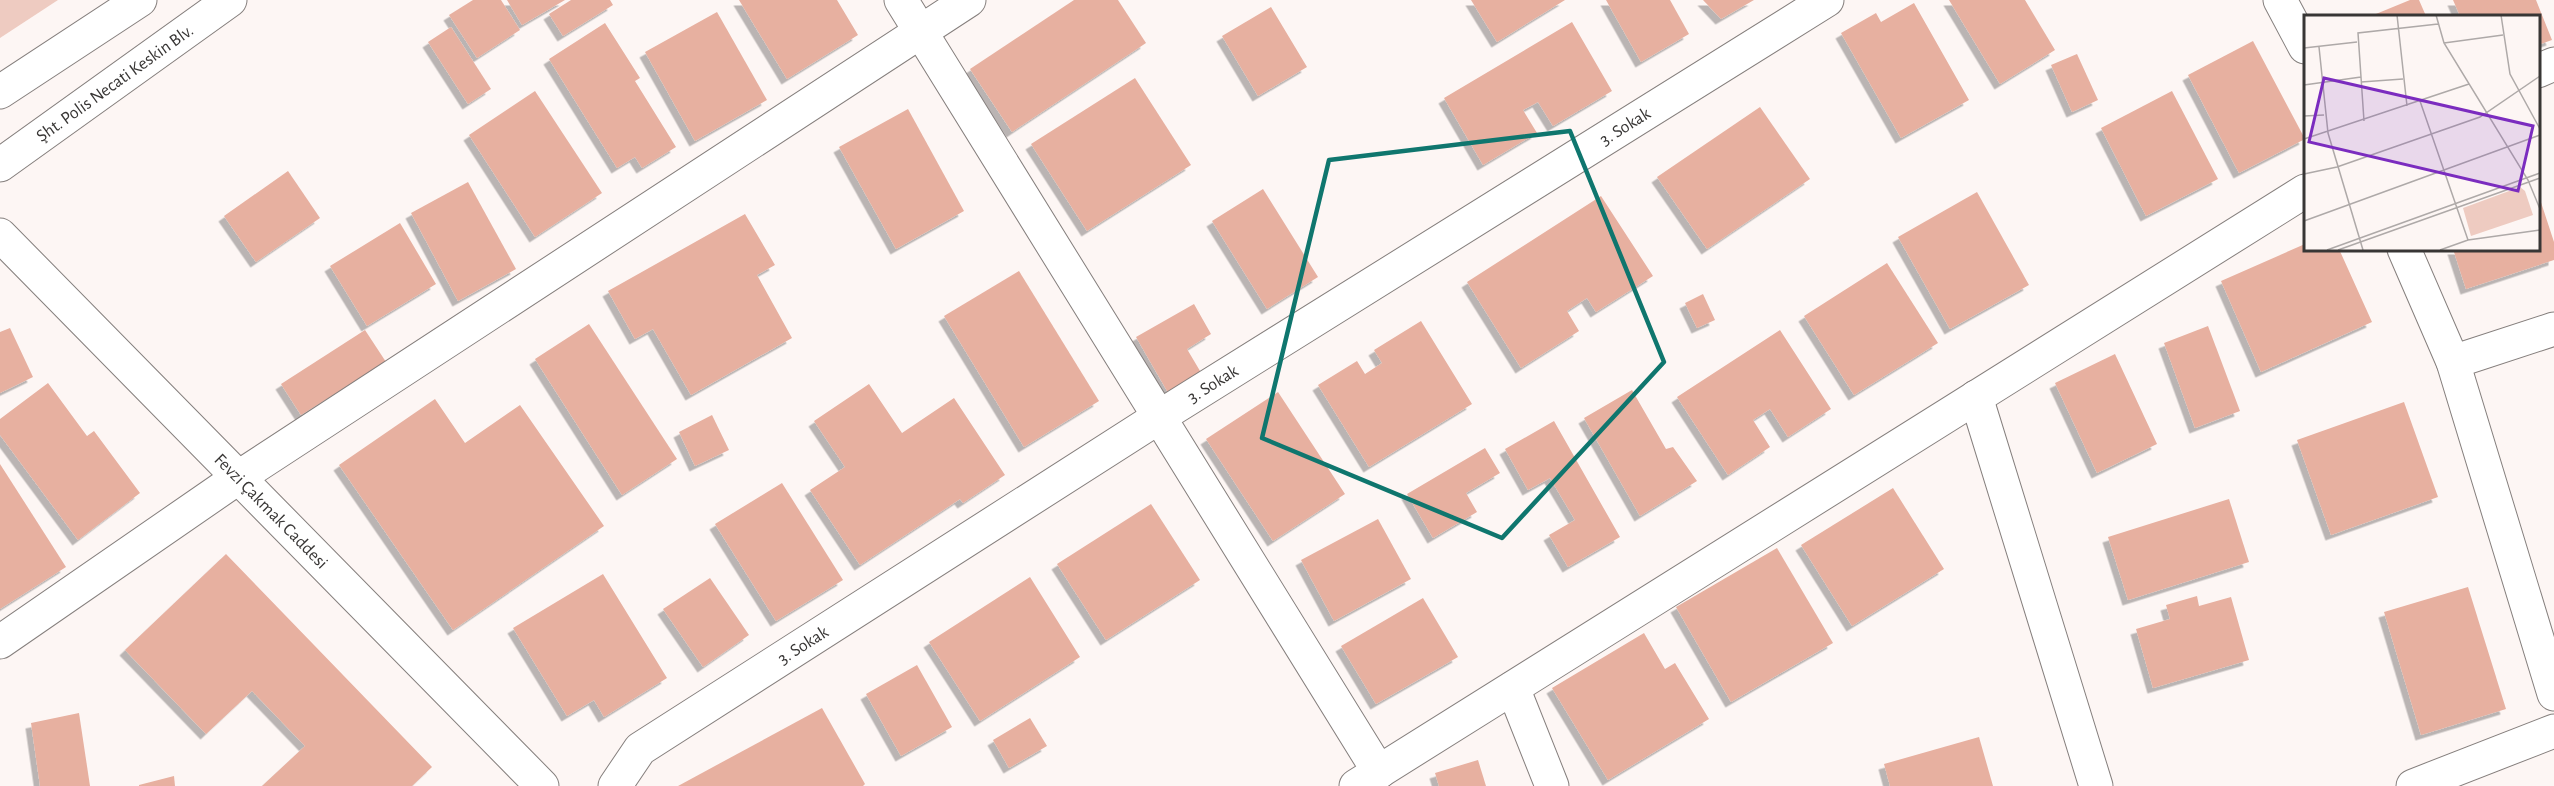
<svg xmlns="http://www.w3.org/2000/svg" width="2554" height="786" font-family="'Alegreya Sans',sans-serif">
<defs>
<filter id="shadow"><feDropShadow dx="-5.5" dy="5.5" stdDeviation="0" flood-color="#0004"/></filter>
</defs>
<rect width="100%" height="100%" fill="#fdf6f4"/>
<polygon fill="#eecbc1" points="0,0 58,0 0,38"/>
<g fill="#e7b0a0" filter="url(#shadow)">
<polygon points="473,0 501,0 520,30 477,58 449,15"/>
<polygon points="507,0 565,0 522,25"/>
<polygon points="571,0 610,0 613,5 563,36 549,14"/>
<polygon points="739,0 837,0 858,35 787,79"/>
<polygon points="1074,0 1118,0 1146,43 1012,132 970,69"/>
<polygon points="1471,0 1565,0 1497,42"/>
<polygon points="1606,0 1670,0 1689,34 1641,62"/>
<polygon points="1703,0 1754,0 1721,19"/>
<polygon points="1949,0 2025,0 2055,50 2000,84"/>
<polygon points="2410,0 2419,0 2426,16 2371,16"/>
<polygon points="2453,0 2536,0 2552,40 2538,45 2538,16 2460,16"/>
<polygon points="1914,3 1969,100 1901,138 1841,33 1876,13 1881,22"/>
<polygon points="1271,7 1307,67 1258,96 1222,36"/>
<polygon points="717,12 767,100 695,141 645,52"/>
<polygon points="1572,22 1612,91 1553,126 1538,102 1523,110 1537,133 1483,165 1444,98"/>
<polygon points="605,23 640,78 635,81 676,147 642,168 635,157 617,168 549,59"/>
<polygon points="451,27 491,89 468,104 428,42"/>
<polygon points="2253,41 2305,139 2239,173 2188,75"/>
<polygon points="2077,54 2098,100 2072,112 2051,65"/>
<polygon points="1135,78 1191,165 1087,231 1031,144"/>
<polygon points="535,91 602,193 535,237 469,135"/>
<polygon points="2172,91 2218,179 2146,216 2101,128"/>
<polygon points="1760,107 1810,179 1707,249 1657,177"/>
<polygon points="908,109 964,211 896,249 839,147"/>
<polygon points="288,171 320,218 256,262 224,216"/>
<polygon points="468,182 516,269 458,301 411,213"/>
<polygon points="1263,189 1318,277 1267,309 1212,221"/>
<polygon points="1977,192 2029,285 1950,329 1898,237"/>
<polygon points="2538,193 2554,242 2554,260 2466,289 2453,249 2538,249"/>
<polygon points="1601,196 1653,276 1596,312 1587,298 1567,311 1579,331 1521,368 1467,282"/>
<polygon points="745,214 775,265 757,275 792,338 691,395 653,329 635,339 608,291"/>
<polygon points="400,223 436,284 367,326 330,266"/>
<polygon points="2305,244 2305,249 2339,249 2372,322 2261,372 2221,281"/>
<polygon points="1887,263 1938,343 1854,395 1804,316"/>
<polygon points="1019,271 1099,401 1024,447 944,316"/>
<polygon points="1703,294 1715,320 1697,328 1685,303"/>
<polygon points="1194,304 1211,334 1187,349 1203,376 1170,396 1136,337"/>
<polygon points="1421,321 1472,404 1369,467 1318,385 1357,361 1365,374 1382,363 1374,350"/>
<polygon points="589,324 677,459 622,495 535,359"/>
<polygon points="2208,326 2240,411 2195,428 2164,343"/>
<polygon points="10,328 33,377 0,393 0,332"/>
<polygon points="365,330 386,362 301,415 281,384"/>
<polygon points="1780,330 1831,409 1788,437 1770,409 1753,420 1770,447 1728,475 1677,397"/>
<polygon points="2115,354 2157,444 2097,473 2055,383"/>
<polygon points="48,383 87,436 94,431 140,493 78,540 0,435 0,419"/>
<polygon points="869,384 902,433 954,398 1005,475 963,503 960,499 860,565 810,490 845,467 814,421"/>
<polygon points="1632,390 1666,449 1673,447 1697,481 1640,516 1584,418"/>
<polygon points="1278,392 1345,494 1273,541 1206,439"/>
<polygon points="435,399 465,443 520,405 604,526 453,630 339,465"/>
<polygon points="2404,402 2438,497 2331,535 2297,440"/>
<polygon points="712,415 729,450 695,466 679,432"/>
<polygon points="1554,421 1620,537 1568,567 1549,535 1575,520 1550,478 1528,490 1505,449"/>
<polygon points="1485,448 1500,473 1466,493 1477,512 1433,538 1407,494"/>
<polygon points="0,464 66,567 0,609"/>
<polygon points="782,483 843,580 776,621 715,524"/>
<polygon points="1893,488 1944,569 1852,626 1801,545"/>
<polygon points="2229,499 2249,562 2128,600 2108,537"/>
<polygon points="1151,504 1200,580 1106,640 1057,564"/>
<polygon points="1378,519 1411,579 1334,621 1301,560"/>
<polygon points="1777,548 1833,643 1731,702 1676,607"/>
<polygon points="226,554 432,767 412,786 262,786 305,746 252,691 206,734 125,650"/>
<polygon points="603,574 667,678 604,717 594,700 567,716 513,628"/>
<polygon points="1030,577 1080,657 980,721 929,642"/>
<polygon points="710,578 749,635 703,667 663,609"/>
<polygon points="2468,587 2506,709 2421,735 2384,612"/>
<polygon points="2197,596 2199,606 2231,597 2249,660 2153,688 2136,629 2170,619 2166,605"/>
<polygon points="1423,598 1458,657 1376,704 1341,646"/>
<polygon points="1644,633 1665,669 1675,663 1709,719 1608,780 1552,688"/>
<polygon points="917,665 952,727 901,756 866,694"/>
<polygon points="822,708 865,784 863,786 678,786"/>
<polygon points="79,713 90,786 40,786 31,723"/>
<polygon points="1030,718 1047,746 1009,768 993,740"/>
<polygon points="1979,737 1993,786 1890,786 1884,764"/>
<polygon points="1478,760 1486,786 1439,786 1435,773"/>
<polygon points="174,776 175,786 139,786 139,785"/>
</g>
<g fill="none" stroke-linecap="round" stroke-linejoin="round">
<defs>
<g id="street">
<polyline points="901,0 1379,772"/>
<polyline points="2280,0 2305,47"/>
<polyline points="2538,71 2554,64"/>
<polyline points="2404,249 2453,362 2554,694"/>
<polyline points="2453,362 2554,329"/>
<polyline points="1976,397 2096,786"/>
<polyline points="0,642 239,477 969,0"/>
<polyline points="1513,688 1552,786"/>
<path id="s1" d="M615 786 640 749 1159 417 1827 0"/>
<polyline points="1356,786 2305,191"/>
<polyline points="2413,786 2554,731"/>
</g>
<g id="secondary">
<polyline points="0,92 140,0"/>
<path id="s2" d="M0 165 230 0"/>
<path id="s3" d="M0 235 542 786"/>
</g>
</defs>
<use href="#street" stroke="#857f7d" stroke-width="35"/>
<use href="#secondary" stroke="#857f7d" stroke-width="35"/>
<use href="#street" stroke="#fff" stroke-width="33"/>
<use href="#secondary" stroke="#fff" stroke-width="33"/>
</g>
<path fill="none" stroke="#0f766e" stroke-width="4.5" stroke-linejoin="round" d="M1570 131 1664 362 1502 538 1262 438 1329 160Z"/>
<g text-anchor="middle" stroke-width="5" stroke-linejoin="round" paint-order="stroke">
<g font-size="18" fill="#383635" stroke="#fff">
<text dy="6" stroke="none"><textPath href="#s2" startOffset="141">Şht. Polis Necati Keskin Blv.</textPath></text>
<text dy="6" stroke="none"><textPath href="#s1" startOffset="1210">3. Sokak</textPath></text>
<text dy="6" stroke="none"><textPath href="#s1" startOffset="724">3. Sokak</textPath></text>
<text dy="6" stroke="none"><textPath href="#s3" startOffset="387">Fevzi Çakmak Caddesi</textPath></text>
<text dy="6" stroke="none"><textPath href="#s1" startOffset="238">3. Sokak</textPath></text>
</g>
</g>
<g transform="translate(2304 15)">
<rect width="236" height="236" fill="#fdf6f4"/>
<path d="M216 172 221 176 229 200 167 221 159 193Z" fill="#eecbc1"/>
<path fill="none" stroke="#aea9a8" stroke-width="1.5" d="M93 0 103 91M132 0 140 28 224 165 236 194M197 0 206 59 236 114M140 28 199 20M15 32 24 118 59 235M0 33 53 27M57 67 99 64M0 70 57 62M116 86 164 225M0 101 20 100M60 106 54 18 134 9M0 124 165 69M0 159 33 152 176 102 236 61M0 206 236 120M23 235 236 158M34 235 236 163M136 235 164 225 236 215"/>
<path fill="#7b2cbf" fill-opacity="0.15" stroke="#7b2cbf" stroke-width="3" d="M20 63 229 111 214 176 5 127Z"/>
<rect width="236" height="236" fill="none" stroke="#383635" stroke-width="3"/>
</g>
</svg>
